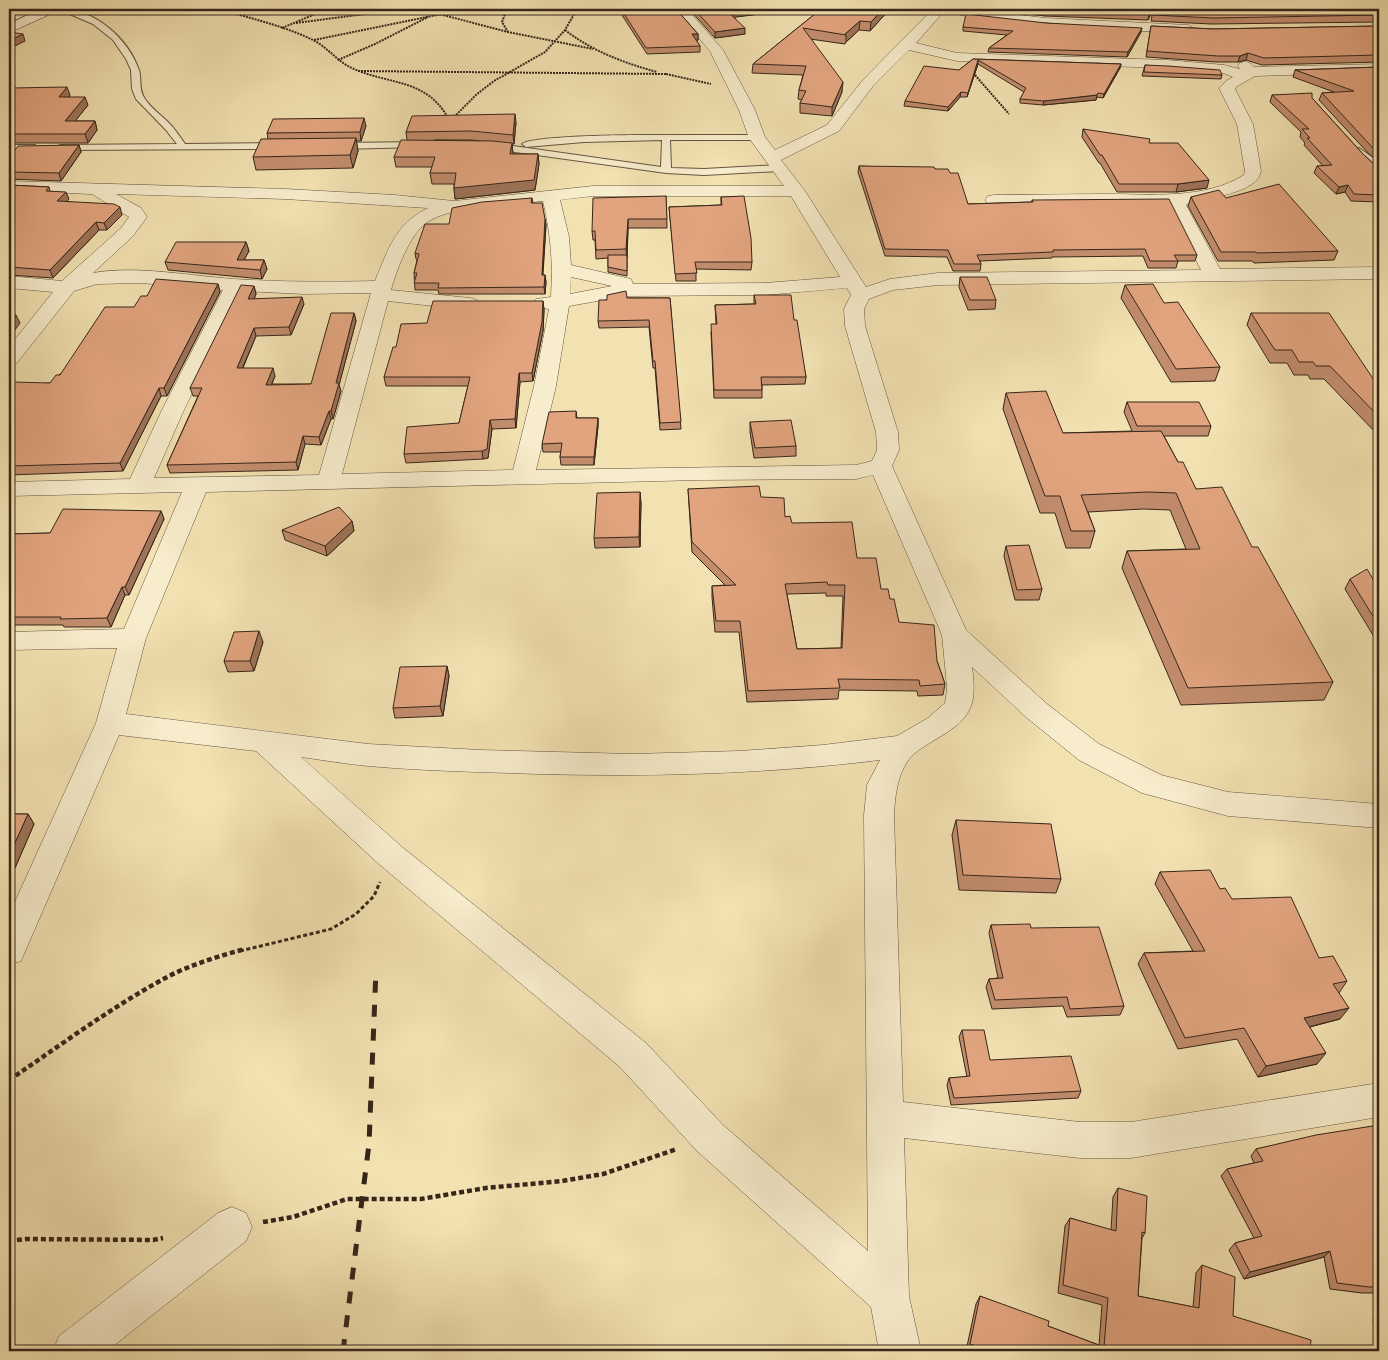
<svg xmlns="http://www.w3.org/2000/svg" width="1388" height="1360" font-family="'EB Garamond',serif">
<rect width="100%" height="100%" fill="#f2e1b1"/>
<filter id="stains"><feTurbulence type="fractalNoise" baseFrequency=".004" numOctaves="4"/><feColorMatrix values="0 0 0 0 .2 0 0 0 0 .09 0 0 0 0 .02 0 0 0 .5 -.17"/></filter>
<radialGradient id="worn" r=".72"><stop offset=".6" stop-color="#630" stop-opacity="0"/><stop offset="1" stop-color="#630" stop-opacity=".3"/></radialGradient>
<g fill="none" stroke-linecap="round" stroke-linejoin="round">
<defs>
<g id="service">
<path d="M58 9C93 7 128 38 139 70 142 80 138 89 145 99 151 108 161 115 169 123 175 129 180 137 185 144L277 143 281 146 277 149 57 150 56 148 60 145 177 144 166 130 136 99 132 89 131 70 126 59 113 40 93 24Z"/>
<path d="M642 135H757L760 136V140H670L671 168 704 169 779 165 784 168 779 171 704 175 666 173 493 149 489 146 493 143 661 167 662 140 584 142 526 147 522 144C531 136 623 135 642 135Z"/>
<polygon points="420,142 423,143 423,147 338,149 334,146 338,143"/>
<polygon points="9,145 35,145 39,148 35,151 9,151"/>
<polygon points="1359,148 1379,162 1379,169 1362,160 1355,151"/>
</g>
<g id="minor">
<path d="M674 9H687L723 50 755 110 765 137 775 150 827 125 863 80 933 9H969L1045 18 1188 25 1195 29 1188 33C1109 29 1026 31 948 12L946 9 916 43 957 53 1167 60 1224 65 1240 69 1238 66 1240 63C1247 61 1250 62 1254 67L1379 64V72L1255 76 1236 87 1235 89 1253 124 1261 171C1258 193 1208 198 1189 203L1186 205 1220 269 1379 267V279L938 285 893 290 869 299 864 309 865 326 898 432 899 450 892 466 966 630 1047 704 1099 744 1161 775 1228 792 1379 804V828L1228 816 1142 793 1079 760 1027 718 972 667C978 709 969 720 933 741 927 745 919 749 914 754 898 768 895 795 894 815L903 1102 1080 1122H1131L1379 1083V1117L1131 1158H1080L904 1138 909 1296 921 1351H879L871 1307 697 1151 620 1067 380 865 256 751 119 735 21 961 9 965V915L96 723 117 648 9 650V632L124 629 182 492 9 496V482L130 479 161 412 223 290 141 283 97 284 74 291 16 364 9 366V347L53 292 9 288V276L62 281 121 228 129 217 92 194 9 191V181L285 189 395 195 454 201 593 186H784L749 138 739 110 710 51ZM909 50 957 61 1167 68 1223 73 1233 77 1226 81 1219 88 1237 124 1245 171 1244 175C1204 200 1150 194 1105 194 1068 194 1031 195 994 195L988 196 985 200 988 204 994 205 1168 204 1201 270 938 273 890 279 866 287 805 191 781 160 839 131 873 86ZM116 194 285 199 428 208C395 224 388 250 375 281 328 282 281 282 234 279 191 276 135 265 93 273L133 236 147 217 141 208ZM593 196H791L840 277 765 283 633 284 631 279 571 265 569 237 560 200ZM543 201C551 236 553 261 551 297L536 299 533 303 536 307 549 309 534 386 513 470 342 474 388 301 470 310 477 308 480 304 477 300 470 298 391 290C397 269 409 236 426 223 451 205 512 205 543 201ZM571 277 612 286 570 294ZM847 288 851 295 844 309 845 326 876 432 877 450 872 461 856 465 536 470 556 386 569 306 626 296 765 295ZM242 291 304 294 371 293 319 475 154 478 183 412ZM873 475 942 635 946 676 947 690 945 703 928 718 897 736 823 745 740 751 632 754 481 750 368 744 126 714 146 638 206 492 700 480 856 479ZM301 757C323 760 346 764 368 766 425 771 482 772 539 774 653 777 766 774 880 760L867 785 864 815 868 1251 723 1125 646 1043 402 847Z"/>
<polygon points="232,1207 246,1213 252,1227 246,1241 107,1351 53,1351 59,1336 218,1213"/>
</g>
<polygon id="secondary" points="40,9 57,9 55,12 9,33 9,24"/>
</defs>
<use href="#service" stroke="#655540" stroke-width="2"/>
<use href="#minor" stroke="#655540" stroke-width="1"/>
<use href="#secondary" stroke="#36261a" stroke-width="1"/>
<g stroke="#36261a" stroke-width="2" stroke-dasharray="2 1" stroke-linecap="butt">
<path d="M220 9C252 19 285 26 315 41 329 49 338 62 352 68 388 85 426 78 448 118"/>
<polyline points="420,9 508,32 593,49"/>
<polyline points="507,9 502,22 508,32"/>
<polyline points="296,23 403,9"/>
<polyline points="282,28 327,9"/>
<path d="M565 30C592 51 624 63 657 72"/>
<polyline points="314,40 466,9"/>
<polyline points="338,60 375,44 428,17"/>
<polyline points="358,71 666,74"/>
<polyline points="666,74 711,84"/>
<polyline points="975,75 1009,114"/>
<polyline points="454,117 477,94 494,81 545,52 565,30 577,9"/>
</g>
<polyline stroke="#36261a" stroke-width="3" stroke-dasharray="4 2.5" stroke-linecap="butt" points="240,951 331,929 356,914 374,896 380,882"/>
<g stroke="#36261a" stroke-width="4.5" stroke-dasharray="5 3" stroke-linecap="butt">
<path d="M9 1080C61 1045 113 1006 169 976 193 964 219 956 245 949"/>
<polyline points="263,1222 293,1217 347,1199 421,1199 486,1188 562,1181 603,1174 677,1149"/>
<polyline points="9,1241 26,1239 153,1240 163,1238"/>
</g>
<use href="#service" fill="#f7eccc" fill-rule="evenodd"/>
<use href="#minor" fill="#f7eccc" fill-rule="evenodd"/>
<use href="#secondary" fill="#f7eccc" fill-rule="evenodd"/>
<polyline stroke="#36261a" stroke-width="5" stroke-dasharray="12 12" stroke-linecap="butt" points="343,1351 369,1144 376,970"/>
</g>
<g fill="#c28d6d" stroke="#36261a" fill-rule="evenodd">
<polygon points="597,9 676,9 698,34 698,40 696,40 700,46 700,52 647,54 620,12 604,14"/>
<polygon points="689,9 800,9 734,17 745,34 715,38"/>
<polygon points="821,9 829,14 889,10 870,31 859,30 846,42 845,44 810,39 842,92 832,116 800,113 800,103 802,100 798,99 799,90 803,75 752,73 753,64"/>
<polygon points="982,9 1379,9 1379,22 1211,24 1151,21 1153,10 1148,20 1045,16"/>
<polygon points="1046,23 1141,32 1127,57 988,52 989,48 1007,35 963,31 963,27"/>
<polygon points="1151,26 1213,29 1379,26 1379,62 1262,65 1246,60 1238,62 1216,62 1146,57"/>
<polygon points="973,59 1121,64 1120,68 1103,98 1097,97 1096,100 1043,105 1020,103 1020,99 1024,92 978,64 967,97 960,97 948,111 904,106 905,101 959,70"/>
<polygon points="1145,65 1222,75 1221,79 1142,76"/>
<polygon points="1379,67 1379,162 1369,154 1319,100 1322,93 1334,92 1293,77 1295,70"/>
<polygon points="9,90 70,95 69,97 88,105 75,121 95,121 97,130 88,143 9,143"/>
<polygon points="1272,95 1312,98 1363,154 1379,169 1379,202 1351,201 1345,192 1336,194 1314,173 1317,166 1323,166 1304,145 1305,143 1300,137 1301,132 1270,102"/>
<path d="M516 122 514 144H512L513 154H538L539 164 535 190 455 199 454 188V184H432L430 173 432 167H396L394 157 407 140 406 132ZM434 140H472L481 141Z"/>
<polygon points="366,126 361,141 356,141 358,151 353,168 256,170 253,157 268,139 267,133"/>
<polygon points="1083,129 1207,188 1176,192 1117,192 1100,163 1099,163 1082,137"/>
<polygon points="79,145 81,152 61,181 9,179 9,158"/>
<polygon points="859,166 935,169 950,173 968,204 1032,202 1032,200 1197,255 1195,261 1178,261 1176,268 1148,268 1143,256 1052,257 1052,258 980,261 981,264 980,271 953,271 947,257 885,256 858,172"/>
<polygon points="9,185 49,187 50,191 69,199 67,201 122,215 107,230 99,230 53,278 9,275"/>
<polygon points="666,196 667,228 628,228 627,258 627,276 608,272 608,258 596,259 595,240 593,240 592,231"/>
<polygon points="721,197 752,262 751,270 696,269 696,281 676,281 669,207 721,205"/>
<polygon points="1191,197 1226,198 1338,251 1334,260 1254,263 1252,261 1218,261 1188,206"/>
<polygon points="532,198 533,203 545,219 546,225 543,275 545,275 546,282 545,294 439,294 438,290 415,290 414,273 417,260 416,259 415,253 449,224"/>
<polygon points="246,242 249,251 244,260 264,260 267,269 262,279 168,270 165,262"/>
<polygon points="960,277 996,300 995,309 968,310 959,287"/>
<polygon points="218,284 220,292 167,396 161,396 123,471 9,475 9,386 50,383 147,296"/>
<polygon points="1125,285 1164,303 1220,367 1215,381 1171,382 1121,298"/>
<polygon points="254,286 256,294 254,299 304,304 291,335 256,336 243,368 275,376 272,384 311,384 354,313 356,321 339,385 341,391 333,419 331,419 321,445 305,444 298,470 170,473 167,465 198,396 193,396 190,388"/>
<polygon points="754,295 794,320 806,377 805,384 762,385 762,398 714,398 711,332 716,324 715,305 754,304"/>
<polygon points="627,298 670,298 681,429 660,430 655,368 653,368 649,327 599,328 598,321"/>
<polygon points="543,301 544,310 543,331 533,381 520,382 516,428 492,429 488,458 483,459 406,463 404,454 459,423 468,386 386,386 384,377 396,347 427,323"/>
<polygon points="1251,313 1379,386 1379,435 1378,435 1324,379 1310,379 1308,375 1294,375 1287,363 1270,363 1247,325"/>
<polygon points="1006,393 1063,433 1132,431 1124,412 1127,402 1211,426 1208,436 1164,436 1178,462 1196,489 1252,547 1333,682 1324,700 1181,705 1122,568 1127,551 1186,549 1170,510 1143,509 1088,512 1095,531 1090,548 1066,548 1055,513 1040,513 1003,409"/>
<polygon points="576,411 577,418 598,418 598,426 594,465 561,465 560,457 561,452 543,452 542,444"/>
<polygon points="750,422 796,446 796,456 754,458 750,432"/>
<path d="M688 489 761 497 792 523 857 558 881 589 890 599 899 622 937 661 945 684 943 695 918 696 917 691 839 690 838 699 747 702 739 632H715L712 597V586L725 585 692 552ZM826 593V596H843L841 648 797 649 787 594Z"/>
<polygon points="641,502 640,547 595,548 594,538"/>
<polygon points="161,511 164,519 129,595 125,595 111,627 64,627 63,625 9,625 9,534 50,533"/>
<polygon points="352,521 354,531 327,556 285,540 282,530"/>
<polygon points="1006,546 1042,589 1039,600 1015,600 1004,556"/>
<polygon points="1350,579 1379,589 1379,645 1345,589"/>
<polygon points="263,642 254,671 228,672 224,661"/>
<polygon points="447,666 449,676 443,716 395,718 393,708"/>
<polygon points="9,814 28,814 34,824 15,868 9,867"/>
<polygon points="956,820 1061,879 1056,893 959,890 952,835"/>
<polygon points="1160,872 1220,889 1232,899 1319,958 1347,981 1339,993 1340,1019 1310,1027 1317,1064 1258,1077 1237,1039 1178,1049 1138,964 1144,953 1193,951 1155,884"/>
<polygon points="991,925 1031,928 1124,1006 1120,1015 1067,1017 1063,1006 992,1009 986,987 989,979 998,978 989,933"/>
<polygon points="962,1030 990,1060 1081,1091 1078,1098 951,1105 947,1085 949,1078 967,1077 959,1037"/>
<polygon points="1379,1125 1379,1293 1362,1293 1330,1289 1324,1257 1244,1279 1229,1250 1235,1243 1254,1238 1221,1176 1227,1169 1254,1163 1251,1156 1256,1149"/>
<polygon points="1118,1188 1145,1233 1142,1238 1138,1296 1193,1307 1196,1273 1202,1265 1233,1316 1310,1351 966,1351 976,1304 980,1296 1048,1326 1099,1345 1102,1305 1058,1293 1065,1226 1070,1218 1111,1230 1113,1197"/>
<polygon points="1379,1314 1379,1351 1377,1351 1373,1319"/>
</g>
<g fill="#9e7359" stroke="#36261a">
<polygon points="9,9 22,9 9,15"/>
<polygon points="603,9 619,9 620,12 604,14"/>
<polygon points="754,9 800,9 728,18 728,12"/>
<polygon points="883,9 889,9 889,10 870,31 871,22"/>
<polygon points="1152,9 1154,9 1153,10 1148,20 1149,13"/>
<polygon points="860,21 859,30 846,42 846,35 845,34"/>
<polygon points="745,28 745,34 715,38 715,32"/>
<polygon points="1142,28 1141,32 1127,57 1128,52"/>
<polygon points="23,34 25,41 9,49 9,41"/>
<rect x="692" y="34" width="6" height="6"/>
<polygon points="1248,53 1246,60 1238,62 1240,56"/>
<polygon points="978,60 978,64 967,97 968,93"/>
<polygon points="1121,64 1120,68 1103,98 1104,94"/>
<polygon points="843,82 842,92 832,116 832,107"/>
<polygon points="67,87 70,95 62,105 59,97"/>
<polygon points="961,92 960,97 948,111 948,107"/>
<polygon points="1097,95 1096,100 1043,105 1044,101"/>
<polygon points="85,97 88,105 68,130 65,121"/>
<polygon points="515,114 516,122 514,144 513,135"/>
<polygon points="364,118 366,126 361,141 360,132"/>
<polygon points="95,121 97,130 88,143 85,134"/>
<polygon points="356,138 358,151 353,168 350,155"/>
<polygon points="512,143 513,154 511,164 510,154"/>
<polygon points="79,145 81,152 61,181 59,173"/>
<polygon points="538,154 539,164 535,190 455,199 454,188"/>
<polygon points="1209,180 1207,188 1176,192 1178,184"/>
<polygon points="1348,185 1345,192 1336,194 1339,187"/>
<polygon points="66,192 69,199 60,208 57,201"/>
<polygon points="120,207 122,215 107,230 104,223"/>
<polygon points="545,219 546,225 542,282 542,275"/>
<polygon points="628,219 628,228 627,258 626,249"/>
<polygon points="96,222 99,230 53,278 50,270"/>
<polygon points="246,242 249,251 239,269 237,260"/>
<polygon points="264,260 267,269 262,279 260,270"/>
<polygon points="545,275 546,282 545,294 544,287"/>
<polygon points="9,284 11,290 9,293"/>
<polygon points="218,284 220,292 167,396 164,388"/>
<polygon points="254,286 256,294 251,307 248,299"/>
<polygon points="302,297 304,304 291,335 289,327"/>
<polygon points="543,301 544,310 543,331 533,381 532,373"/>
<polygon points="354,313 356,321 339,385 341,391 333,419 331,411 336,383"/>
<polygon points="16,315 20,323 9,338 9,325"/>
<polygon points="254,328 256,336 239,376 237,368"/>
<polygon points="273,368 275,376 268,392 266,385"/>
<polygon points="519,373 520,382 516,428 515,419"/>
<polygon points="159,388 161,396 123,471 120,463"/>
<polygon points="329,411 331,419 321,445 319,437"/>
<polygon points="598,418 598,426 594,465 594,457"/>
<polygon points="490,420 492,429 488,458 483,459 482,451"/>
<polygon points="303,436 305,444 298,470 296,462"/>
<polygon points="640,492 641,502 640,547 639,537"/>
<polygon points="161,511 164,519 129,595 125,587"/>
<polygon points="352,521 354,531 327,556 325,546"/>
<polygon points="122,587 125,595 111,627 107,618"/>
<polygon points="259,631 263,642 254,671 250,661"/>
<polygon points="447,666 449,676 443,716 440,706"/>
<polygon points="28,814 34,824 15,868 9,859 9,856"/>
<polygon points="1349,1008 1340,1019 1296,1030 1304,1018"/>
<polygon points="1326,1053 1317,1064 1258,1077 1266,1066"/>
<polygon points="1330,1251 1324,1257 1244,1279 1250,1272"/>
</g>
<g fill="#e1a47f" stroke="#36261a" fill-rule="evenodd">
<polygon points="621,9 676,9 698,34 692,34 700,46 646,48"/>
<polygon points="694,9 754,9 728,12 745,28 715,32"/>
<polygon points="821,9 825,9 829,14 834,9 883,9 871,22 860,21 845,34 846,35 803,28 843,82 832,107 800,103 806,91 799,90 806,66 753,64"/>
<polygon points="1039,9 1152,9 1149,13"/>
<polygon points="1154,9 1379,9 1379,15 1213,18 1153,15"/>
<polygon points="966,14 1046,23 1142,28 1128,52 989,48 1013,31 963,27"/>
<polygon points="1151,26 1213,29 1379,26 1379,55 1264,58 1248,53 1240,56 1218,56 1147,51"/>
<polygon points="9,32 23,34 9,41"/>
<polygon points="973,59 1121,64 1104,94 1098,93 1097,95 1044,101 1020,99 1026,88 978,60 968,93 961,92 948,107 905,101 924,66 959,70"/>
<polygon points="1145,65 1168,66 1220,70 1222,75 1144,72"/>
<polygon points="1379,67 1379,152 1372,147 1322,93 1354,91 1295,70"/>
<polygon points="67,87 59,97 85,97 65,121 95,121 85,134 9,134 9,90 10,88"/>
<polygon points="1312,93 1312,98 1363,154 1379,169 1379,195 1354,194 1348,185 1339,187 1317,166 1332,165 1307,138 1310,138 1302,129 1309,129 1272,95"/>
<polygon points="515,114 513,135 471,131 406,132 412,116"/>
<polygon points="364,118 360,132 267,133 273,119"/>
<polygon points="1083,129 1150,139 1149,143 1178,143 1209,180 1178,184 1119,184 1102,155 1100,155"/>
<polygon points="356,138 350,155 253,157 261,139"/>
<polygon points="401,140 492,141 512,143 510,154 538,154 534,180 454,188 456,173 430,173 435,157 394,157"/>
<polygon points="79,145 59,173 9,172 9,158 18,146"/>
<polygon points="859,166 934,167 935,169 948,169 950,173 958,173 968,204 1033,202 1032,200 1169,199 1197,255 1174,255 1178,261 1150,261 1145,249 1053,250 1053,252 977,255 981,264 954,264 948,250 885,249"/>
<polygon points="1279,184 1338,251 1257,253 1256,252 1221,252 1191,197 1219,190 1226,198"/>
<polygon points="9,185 49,187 46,191 66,192 57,201 114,204 120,207 104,223 96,222 50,270 9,267"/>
<polygon points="666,196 667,219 628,219 626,249 596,250 595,231 592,231 593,198"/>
<polygon points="744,196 751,238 752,262 695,262 697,273 675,274 669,207 722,205 721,197"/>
<polygon points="532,198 531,203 542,203 545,219 542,275 545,275 544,287 438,288 439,283 414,283 417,273 414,273 419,254 415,253 425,224 449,224 452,208 482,202"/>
<polygon points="176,242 246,242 237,260 264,260 260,270 165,262"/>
<polygon points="608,255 627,255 627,271 608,267"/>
<polygon points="960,277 987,277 996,300 970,300"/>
<polygon points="156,279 218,284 164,388 159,388 120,463 9,466 9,386 13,382 50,383 56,375 60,375 105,307 134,307 141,296 147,296"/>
<polygon points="1153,284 1164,303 1178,302 1220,367 1176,369 1125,285"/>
<polygon points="241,285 254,286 248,299 302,297 289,327 254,328 237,368 273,368 266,385 311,384 331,313 354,313 336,383 339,383 331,411 329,411 319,437 303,436 296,462 167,465 202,388 190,388"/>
<polygon points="626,291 627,298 670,298 681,422 660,423 655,361 653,361 649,320 598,321 599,300 607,300 607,295"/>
<polygon points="754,295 791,295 794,320 797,320 806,377 761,377 762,390 714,390 711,324 717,324 715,305 756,304"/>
<polygon points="433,301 543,301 542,322 532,373 519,373 515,419 490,420 487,449 482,451 404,454 407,427 459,423 470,377 384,377 393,347 396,347 401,324 427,323"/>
<polygon points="1251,313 1329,313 1378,386 1379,386 1379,417 1330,366 1316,366 1313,362 1299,362 1292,350 1275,350"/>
<polygon points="9,315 16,315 9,325"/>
<polygon points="1046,391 1063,433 1161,431 1178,462 1183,462 1196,489 1222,487 1252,547 1258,547 1333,682 1188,688 1127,551 1200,549 1176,493 1148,492 1081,495 1095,531 1071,531 1060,496 1045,496 1006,393"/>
<polygon points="1127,402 1199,402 1211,426 1137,426"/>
<polygon points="576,411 576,418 598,418 594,457 560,457 562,443 542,444 549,412"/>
<polygon points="791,420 796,446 755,448 750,422"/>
<path d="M759 486 761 497 784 498 785 517 790 516 792 523 852 522 857 558H876L881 589H888L890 599H894L899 622 934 625 937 661 945 684 920 686 919 680 838 679 840 688 748 691 740 621H716L712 586 736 585 692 542 688 489ZM827 582 828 585H845L842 648 797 649 785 584Z"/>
<polygon points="640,492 639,537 594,538 597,493"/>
<polygon points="339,507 352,521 325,546 282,530"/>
<polygon points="63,509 161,511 125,587 122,587 107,618 60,619 61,617 9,617 9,534 50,533"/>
<polygon points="1029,545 1042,589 1017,590 1006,546"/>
<polygon points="1367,569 1379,589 1379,626 1350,579"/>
<polygon points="259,631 250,661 224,661 234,632"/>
<polygon points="447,666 440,706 393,708 400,667"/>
<polygon points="9,814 28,814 9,856"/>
<polygon points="956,820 1051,824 1061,879 963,875"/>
<polygon points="1210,870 1220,889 1225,888 1232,899 1291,897 1319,958 1333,956 1347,981 1333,984 1349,1008 1304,1018 1326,1053 1266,1066 1244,1028 1185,1038 1144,953 1205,951 1160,872"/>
<polygon points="1030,924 1031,928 1099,927 1124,1006 1070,1009 1067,997 995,1000 989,979 1003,978 991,925"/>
<polygon points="962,1030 984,1030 990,1060 1071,1056 1081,1091 954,1098 949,1078 970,1076"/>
<polygon points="1379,1125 1379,1287 1369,1287 1337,1283 1330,1251 1250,1272 1235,1243 1262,1236 1227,1169 1263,1161 1256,1149 1316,1135"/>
<polygon points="1118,1188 1147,1196 1145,1233 1142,1232 1138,1296 1199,1308 1202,1265 1235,1277 1233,1316 1311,1340 1310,1351 990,1351 970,1344 980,1296 1049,1321 1048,1326 1104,1347 1108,1298 1063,1285 1070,1218 1116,1231"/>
</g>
<rect width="1388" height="1360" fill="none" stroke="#f2e1b1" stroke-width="30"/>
<rect x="10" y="10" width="1368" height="1340" fill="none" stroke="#36261a" stroke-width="2.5"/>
<rect x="15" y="15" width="1358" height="1330" fill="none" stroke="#36261a"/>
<rect width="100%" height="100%" filter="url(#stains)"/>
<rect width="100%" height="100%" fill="url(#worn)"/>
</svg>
